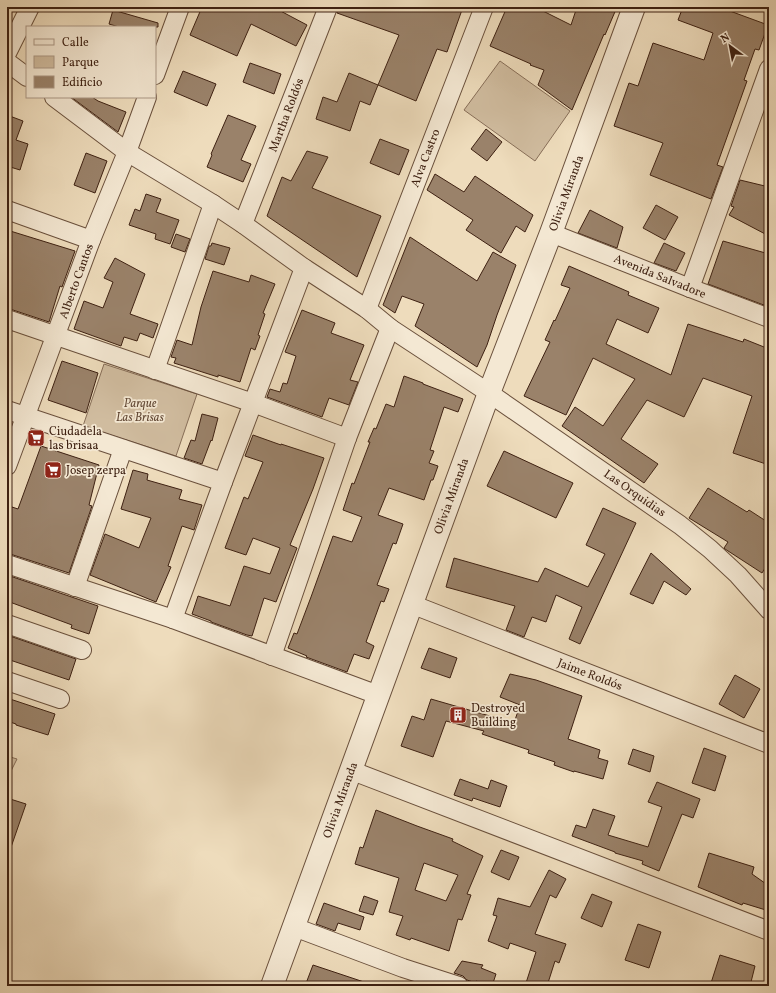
<svg xmlns="http://www.w3.org/2000/svg" width="776" height="993" font-family="Vollkorn,serif">
<rect width="100%" height="100%" fill="#eedcbc"/>
<filter id="stains"><feTurbulence type="fractalNoise" baseFrequency=".005" numOctaves="4"/><feColorMatrix values="0 0 0 0 .2 0 0 0 0 .09 0 0 0 0 .02 0 0 0 .5 -.17"/></filter>
<radialGradient id="worn" r=".72"><stop offset=".6" stop-color="#630" stop-opacity="0"/><stop offset="1" stop-color="#630" stop-opacity=".3"/></radialGradient>
<g fill="#d0bc9f" stroke="#876e58">
<polygon points="500,61 570,111 535,161 464,110"/>
<polygon points="104,364 197,394 176,456 83,426"/>
<path d="M7 756 17 759 10 773C12 779 12 783 7 787Z"/>
</g>
<g fill="#9a826a" stroke="#3e2112" fill-rule="evenodd">
<polygon points="202,7 273,7 307,25 296,46 251,24 237,56 190,35"/>
<polygon points="338,7 463,7 447,52 437,49 416,101 378,85 399,35 337,13"/>
<polygon points="507,7 535,7 571,25 577,7 617,7 605,35 604,34 572,110 538,85 544,70 530,65 531,64 490,46"/>
<polygon points="683,7 719,7 768,25 759,50 755,49 744,80 747,81 717,165 723,167 711,199 650,175 663,143 614,126 629,83 638,86 653,43 704,60 713,33 678,20"/>
<polygon points="113,10 158,23 158,27 119,27 109,24"/>
<polygon points="250,63 281,74 274,94 243,82"/>
<polygon points="183,71 216,84 207,106 174,92"/>
<polygon points="349,73 378,85 370,105 360,101 350,131 316,119 323,97 337,102"/>
<polygon points="71,97 92,97 98,101 126,112 118,132"/>
<polygon points="7,115 23,121 16,140 28,144 20,170 7,166"/>
<polygon points="228,115 256,126 241,160 251,164 243,182 207,167 212,155 211,154"/>
<polygon points="486,129 502,142 487,161 471,149"/>
<polygon points="380,139 409,150 399,175 370,163"/>
<polygon points="307,151 328,157 312,188 381,216 357,277 267,216 282,177 291,181"/>
<polygon points="86,153 107,161 95,193 74,185"/>
<polygon points="435,174 464,192 475,176 533,215 525,232 516,226 501,253 466,230 473,220 427,190"/>
<polygon points="740,180 769,187 769,236 729,215 734,207 731,206"/>
<polygon points="146,194 161,199 156,212 179,220 170,244 155,239 156,234 129,225 135,209 140,211"/>
<polygon points="656,205 678,217 665,240 643,228"/>
<polygon points="590,210 623,227 617,248 578,233"/>
<polygon points="7,230 75,251 62,287 60,286 49,322 10,309 7,309"/>
<polygon points="176,234 190,239 185,252 171,247"/>
<polygon points="410,237 477,281 493,252 516,265 497,315 487,345 477,367 415,326 424,304 402,296 395,313 383,305"/>
<polygon points="723,241 769,254 769,307 708,284"/>
<polygon points="212,243 230,248 224,265 205,259 209,246 211,246"/>
<polygon points="664,243 685,253 676,271 654,263"/>
<polygon points="115,258 145,274 130,314 158,324 153,338 140,333 137,341 124,337 121,346 74,329 84,301 103,308 113,282 104,278"/>
<polygon points="569,266 629,292 628,295 659,308 648,333 617,319 606,344 671,375 688,324 743,342 744,339 769,349 769,465 733,453 752,396 703,378 684,417 647,400 621,439 658,464 644,483 562,426 575,407 603,426 635,379 593,358 566,415 524,396 550,342 545,340 554,320 555,321 570,288 561,285"/>
<polygon points="213,271 249,282 251,275 275,284 263,313 265,314 258,335 260,336 255,350 251,348 240,382 218,375 218,377 174,363 176,358 171,357 177,340 192,345 201,307"/>
<polygon points="302,310 335,323 331,333 364,345 350,380 358,382 349,405 329,398 322,417 267,397 270,389 280,392 283,383 287,384 296,356 285,352"/>
<polygon points="62,361 98,373 86,413 48,400"/>
<polygon points="404,376 423,383 423,384 463,399 458,412 444,407 430,450 434,451 429,463 438,466 433,480 431,480 424,500 389,488 378,515 403,524 396,544 393,543 377,585 389,589 384,602 381,601 366,642 374,646 369,659 354,654 347,672 306,657 307,656 288,648 294,633 297,634 311,597 333,536 352,542 362,517 343,510 352,483 354,484 370,442 368,442 374,428 376,429 386,404 394,407"/>
<polygon points="202,414 218,418 212,441 211,440 202,464 184,458 191,440 195,441"/>
<polygon points="253,435 281,445 281,444 324,458 313,489 290,545 297,548 276,602 264,598 252,636 247,635 211,622 211,621 192,614 198,596 230,606 244,566 270,574 280,548 253,538 246,555 225,548 244,497 248,499 263,462 245,456"/>
<polygon points="41,446 99,465 89,505 92,506 69,573 10,554 7,554 7,521 12,507 18,509"/>
<polygon points="504,451 573,483 556,518 487,486"/>
<polygon points="133,470 148,474 147,480 182,490 179,499 202,505 194,530 182,526 168,566 171,567 156,602 90,575 105,534 139,548 151,518 121,509"/>
<polygon points="708,488 747,512 749,510 769,523 769,562 762,573 725,549 724,548 728,542 689,518"/>
<polygon points="603,508 636,523 580,644 569,639 582,607 556,595 546,622 532,617 524,637 506,630 515,606 446,587 454,558 538,582 545,568 588,587 605,554 586,545"/>
<polygon points="651,553 691,589 686,595 664,581 653,604 630,594"/>
<polygon points="7,575 98,606 89,634 71,628 72,625 7,601"/>
<polygon points="7,635 76,659 69,680 7,659"/>
<polygon points="429,648 457,658 450,678 421,668"/>
<polygon points="510,674 536,680 582,696 568,739 600,750 598,758 608,761 603,779 574,771 574,772 554,765 555,762 528,753 529,750 482,734 484,731 446,721 433,757 401,746 412,716 424,720 431,699 514,723 520,705 500,697"/>
<polygon points="735,675 760,689 744,718 719,704"/>
<polygon points="7,698 55,714 48,735 16,725 16,724 7,721"/>
<polygon points="704,748 726,756 715,791 692,783"/>
<polygon points="633,749 654,756 650,772 628,764"/>
<polygon points="460,779 488,789 491,780 507,786 500,807 473,798 472,801 454,795"/>
<polygon points="657,782 700,799 693,818 682,814 659,871 642,864 643,861 615,853 615,852 572,836 576,825 586,828 593,809 615,816 608,835 648,847 662,807 648,802"/>
<polygon points="7,798 26,804 9,853 7,853"/>
<path d="M376 810 417 826 453 839 452 841 483 856 467 894 471 895 462 920 458 919 449 951 411 938 410 940 396 935 403 916 389 912 399 878 355 864 360 847 363 848ZM424 863 458 875 446 901 415 890Z"/>
<polygon points="501,850 519,857 509,880 491,872"/>
<polygon points="709,853 754,867 752,874 769,886 769,911 743,903 742,905 698,887"/>
<polygon points="549,870 566,879 556,898 550,895 535,934 566,944 559,963 555,961 547,986 525,986 536,952 510,943 508,949 488,941 497,916 493,915 498,898 530,907"/>
<polygon points="592,894 612,902 602,927 581,918"/>
<polygon points="364,896 378,901 373,915 359,911"/>
<polygon points="324,903 364,917 360,930 338,923 335,931 316,924"/>
<polygon points="638,924 661,932 649,968 625,960"/>
<polygon points="720,955 755,966 750,986 719,986 711,983"/>
<polygon points="462,961 483,965 481,968 496,974 492,986 476,981 476,983 467,980 463,976 454,973"/>
<polygon points="313,965 367,983 367,986 305,986"/>
</g>
<g fill="none" stroke-linecap="round" stroke-linejoin="round">
<defs>
<g id="minor">
<polyline points="7,53 30,7"/>
<polyline points="7,62 27,77"/>
<polyline points="155,75 180,7"/>
<polyline points="54,97 127,152 213,204 243,224 304,268 367,309 390,328 489,393 680,525 710,549 738,575 769,610"/>
<polyline points="7,210 91,240"/>
<polyline points="243,224 328,7"/>
<polyline points="551,233 690,288 769,318"/>
<polyline points="690,288 769,69"/>
<polyline points="367,309 484,7"/>
<polyline points="7,319 253,403 347,438"/>
<polyline points="155,370 213,204"/>
<polyline points="7,410 223,482"/>
<polyline points="7,466 91,240 127,152 147,97"/>
<polyline points="7,564 173,619 378,695"/>
<polyline points="75,587 123,449"/>
<polyline points="411,604 769,744"/>
<polyline points="173,619 223,482 304,268"/>
<polyline points="7,624 82,650"/>
<polyline points="272,656 347,438 390,328"/>
<polyline points="7,681 60,699"/>
<polyline points="350,770 769,931"/>
<polyline points="294,927 403,968 459,986"/>
</g>
<polyline id="tertiary" points="272,986 489,393 551,233 634,7"/>
</defs>
<use href="#minor" stroke="#6a503c" stroke-width="20"/>
<use href="#tertiary" stroke="#6a503c" stroke-width="24"/>
<use href="#minor" stroke="#f4e8d3" stroke-width="18"/>
<use href="#tertiary" stroke="#f4e8d3" stroke-width="22"/>
</g>
<defs>
<symbol id="supermarket-square" viewBox="-11 -11 22 22"><rect x="-9" y="-9" width="18" height="18" rx="4" fill="#8f2418" stroke="#f4e8d3"/><path d="M-6-5.5h2.5l.6 2H6L4.5 2H-2.5L-4.4-4H-6ZM-1.5 3.2a1.3 1.3 0 1 0 .1 0ZM3 3.2a1.3 1.3 0 1 0 .1 0Z" fill="#fff"/></symbol>
<symbol id="building-square" viewBox="-11 -11 22 22"><rect x="-9" y="-9" width="18" height="18" rx="4" fill="#8f2418" stroke="#f4e8d3"/><path d="M-4-6H4V6H1V3H-1V6H-4ZM-2.5-4.3h1.7v1.8h-1.7ZM.8-4.3h1.7v1.8H.8ZM-2.5-1h1.7V.8h-1.7ZM.8-1h1.7V.8H.8Z" fill="#fff"/></symbol>
</defs>
<g fill-rule="evenodd">
<use href="#supermarket-square" x="26" y="428" width="20" height="20"/>
<use href="#supermarket-square" x="43" y="460" width="20" height="20"/>
<use href="#building-square" x="448" y="705" width="20" height="20"/>
</g>
<g text-anchor="middle" stroke-width="3.5" stroke-linejoin="round" paint-order="stroke">
<g font-size="12" fill="#3e2112" stroke="#f4e8d3">
<text transform="translate(286 115) rotate(-69)" y="4">Martha Roldós</text>
<text transform="translate(425 158) rotate(-69)" y="4">Alva Castro</text>
<text transform="translate(566 193) rotate(-70)" y="4">Olivia Miranda</text>
<text transform="translate(660 276) rotate(22)" y="4">Avenida Salvadore</text>
<text transform="translate(76 281) rotate(-70)" y="4">Alberto Cantos</text>
<text transform="translate(635 493) rotate(35)" y="4">Las Orquidias</text>
<text transform="translate(451 496) rotate(-70)" y="4">Olivia Miranda</text>
<text transform="translate(590 674) rotate(21)" y="4">Jaime Roldós</text>
<text transform="translate(340 800) rotate(-70)" y="4">Olivia Miranda</text>
</g>
<g font-size="12" font-style="italic" fill="#624835" stroke="#f4e8d3">
<text x="140" y="407">Parque<tspan x="140" dy="14">Las Brisas</tspan></text>
</g>
<g font-size="12" fill="#3e2112" stroke="#f4e8d3" text-anchor="start">
<text x="49" y="435">Ciudadela<tspan x="49" dy="14">las brisaa</tspan></text>
<text x="66" y="474">Josep zerpa</text>
<text x="471" y="712">Destroyed<tspan x="471" dy="14">Building</tspan></text>
</g>
</g>
<rect width="776" height="993" fill="none" stroke="#eedcbc" stroke-width="24"/>
<rect x="8" y="8" width="760" height="977" fill="none" stroke="#3e2112" stroke-width="2"/>
<rect x="12" y="12" width="752" height="969" fill="none" stroke="#3e2112"/>
<rect x="26" y="26" width="130" height="72" fill="#f4e8d3" stroke="#ab9886"/>
<rect x="34" y="39" width="20" height="6" fill="#f4e8d3" stroke="#ab9886"/>
<text x="62" y="46" font-size="12" fill="#3e2112">Calle</text>
<rect x="34" y="56" width="20" height="12" fill="#d0bc9f" stroke="#ab9886"/>
<text x="62" y="66" font-size="12" fill="#3e2112">Parque</text>
<rect x="34" y="76" width="20" height="12" fill="#9a826a" stroke="#ab9886"/>
<text x="62" y="86" font-size="12" fill="#3e2112">Edificio</text>
<g transform="translate(730 46) rotate(328)" stroke="#f4e8d3" stroke-width="3" paint-order="stroke">
<path d="M0-3L7 15L0 10L-7 15Z" fill="#3e2112"/>
<text y="-6" font-size="11" font-weight="bold" text-anchor="middle" fill="#3e2112">N</text>
</g>
<rect width="100%" height="100%" filter="url(#stains)"/>
<rect width="100%" height="100%" fill="url(#worn)"/>
</svg>
